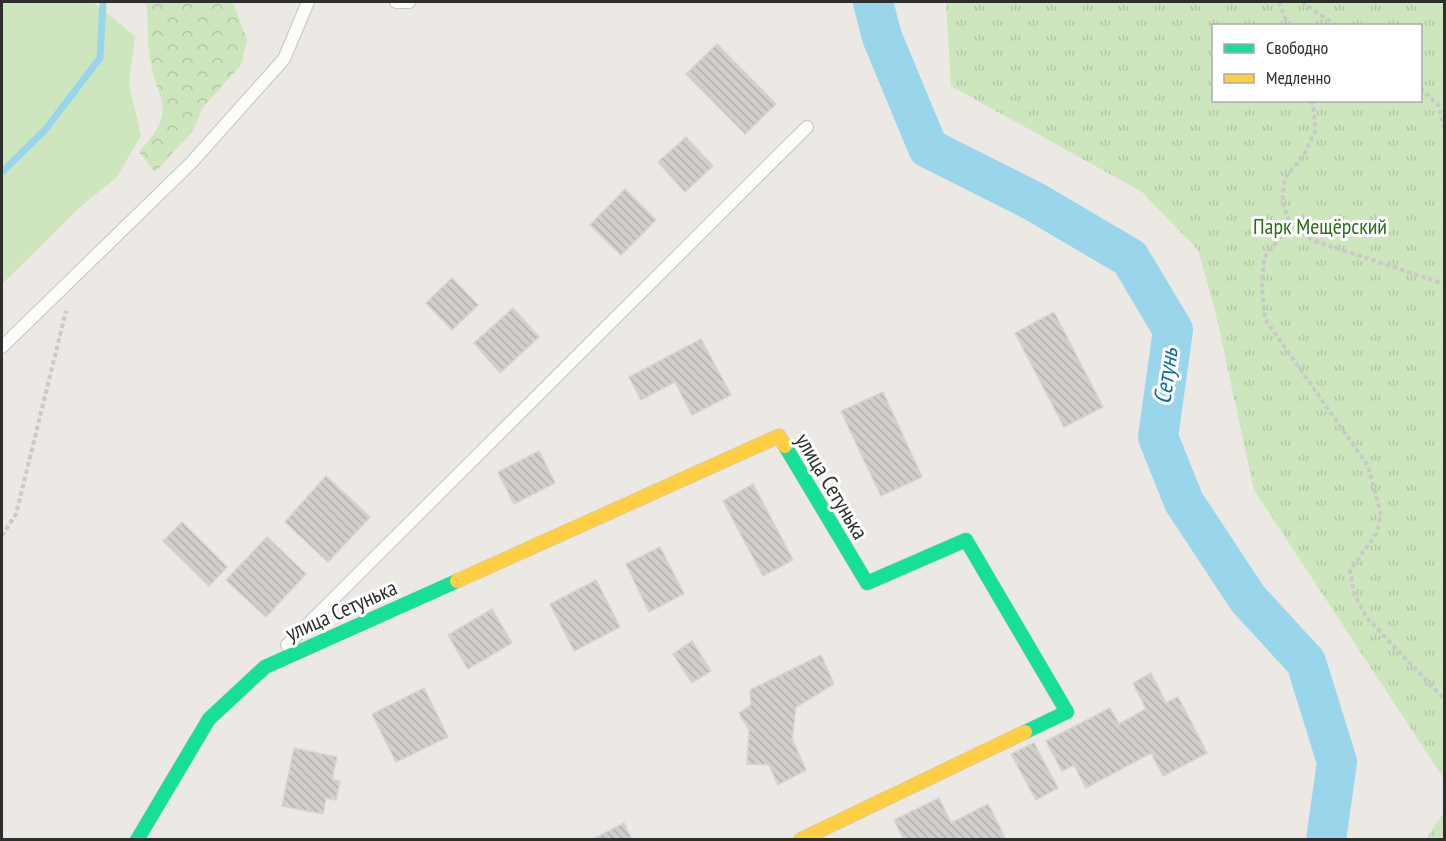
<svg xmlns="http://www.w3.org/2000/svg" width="1446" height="841" font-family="'PT Sans Narrow',sans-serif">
<defs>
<pattern id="forest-crowns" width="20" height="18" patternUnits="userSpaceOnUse" patternTransform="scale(1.5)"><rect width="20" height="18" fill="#cee6be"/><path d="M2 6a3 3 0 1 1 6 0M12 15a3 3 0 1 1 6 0" fill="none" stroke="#b1c6a4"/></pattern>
<pattern id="park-tufts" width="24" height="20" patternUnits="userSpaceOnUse" patternTransform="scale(1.5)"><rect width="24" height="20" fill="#cee6be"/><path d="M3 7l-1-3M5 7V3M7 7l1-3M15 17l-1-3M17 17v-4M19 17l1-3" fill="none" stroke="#b1c6a4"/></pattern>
<pattern id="building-back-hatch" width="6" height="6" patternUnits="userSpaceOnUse" patternTransform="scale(1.5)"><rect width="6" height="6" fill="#d1cecb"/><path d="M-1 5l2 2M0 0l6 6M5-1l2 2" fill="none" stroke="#b4b1af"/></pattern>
</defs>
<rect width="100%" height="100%" fill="#ece8e4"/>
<polygon fill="#cee6be" points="2,2 93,2 135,36 129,84 141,135 117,177 79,208 2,284"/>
<path fill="url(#forest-crowns)" d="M145 2H233L247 40 241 65 204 106 192 132 155 172 139 152C178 109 159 106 150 59 147 42 148 24 147 7Z"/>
<g fill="url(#park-tufts)" fill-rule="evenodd">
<path d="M946 2H1444V779L1254 490 1215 310 1198 250 1142 192 951 86ZM1214 26H1420V100H1214Z"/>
<polygon points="1444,812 1444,839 1426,839"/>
</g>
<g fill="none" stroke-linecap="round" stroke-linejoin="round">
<polyline stroke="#99d6ec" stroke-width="7" points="2,172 45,130 100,58 103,2"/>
<polyline stroke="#99d6ec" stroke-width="40" points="873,2 882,37 928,148 1035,202 1130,258 1173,330 1158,437 1184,502 1248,599 1306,662 1337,762 1326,840"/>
</g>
<g fill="url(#building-back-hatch)" stroke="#d7d4d0" stroke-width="1.5">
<polygon points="717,44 776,104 745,134 686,74"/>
<polygon points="686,137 713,166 685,192 658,162"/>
<polygon points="625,189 656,220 621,255 590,225"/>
<polygon points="452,278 478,305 452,330 426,303"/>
<polygon points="513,308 539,337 500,373 474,343"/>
<polygon points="1054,312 1103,407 1064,427 1015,333"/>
<polygon points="701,339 731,395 692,415 675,382 641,400 629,377"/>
<polygon points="883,392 922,477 881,496 841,411"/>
<polygon points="539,451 555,483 514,504 498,472"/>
<polygon points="326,476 370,517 328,562 285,522"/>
<polygon points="753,484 793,560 763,576 723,501"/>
<polygon points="182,522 227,567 209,586 163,541"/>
<polygon points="267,537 306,574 266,617 226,580"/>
<polygon points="660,547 684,594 649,612 626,564"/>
<polygon points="596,580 620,627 574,651 550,604"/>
<polygon points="492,609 512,643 468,669 448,635"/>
<polygon points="692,641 711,671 692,683 673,654"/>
<polygon points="821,655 834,684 796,707 792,739 806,770 778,785 769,765 747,764 749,730 739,713 751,705 750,690"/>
<polygon points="1151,673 1166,703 1178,697 1207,753 1163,776 1151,753 1086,788 1074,765 1062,771 1046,741 1110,708 1119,724 1146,709 1133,683"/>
<polygon points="424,688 448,737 396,762 372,714"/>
<polygon points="1034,743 1058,788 1036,800 1011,754"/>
<polygon points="294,748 337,757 332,779 340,781 336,800 326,798 323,814 282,806"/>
<polygon points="939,798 951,823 988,804 1006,840 904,840 894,820"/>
<polygon points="624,823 632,840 591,840"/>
</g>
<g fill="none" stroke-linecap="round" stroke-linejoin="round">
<defs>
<g id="lane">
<polyline points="396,2 409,2"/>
<polyline points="2,347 192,162 284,59 308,2"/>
<polyline points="287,645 807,127"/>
</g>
<g id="fast">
<polyline points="785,446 867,583 966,540 1067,712 1025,732"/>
<polyline points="137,840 209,719 265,667 457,581"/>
</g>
<g id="slow">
<polyline points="457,581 779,436 785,446"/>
<polyline points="800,840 1025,732"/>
</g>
</defs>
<use href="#lane" stroke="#c5c4c5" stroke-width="14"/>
<use href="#fast" stroke="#c5c4c5" stroke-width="15"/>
<use href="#slow" stroke="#c5c4c5" stroke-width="15"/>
<g stroke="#c9c9c8" stroke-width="4" stroke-dasharray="4.5 3" stroke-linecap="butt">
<polyline points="1279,2 1288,26"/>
<polyline points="1302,2 1337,26"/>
<polyline points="1420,88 1439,106 1444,128"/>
<polyline points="1311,100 1314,112 1315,131 1304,155 1285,178 1282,202 1290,224 1312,240 1444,284"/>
<polyline points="1290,224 1264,258 1262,288 1265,319 1368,466 1381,515 1376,534 1350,570 1354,594 1367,618 1444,699"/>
<polyline points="2,536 16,514 66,311"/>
</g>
<use href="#lane" stroke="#fcfcfb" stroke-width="12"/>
<use href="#fast" stroke="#16e098" stroke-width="14"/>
<use href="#slow" stroke="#ffcf43" stroke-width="14"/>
</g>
<g text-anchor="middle" stroke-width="6" stroke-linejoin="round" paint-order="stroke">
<g font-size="22" fill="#2c6e1b" stroke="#fff">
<text x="1320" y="234">Парк Мещёрский</text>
</g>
<g font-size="22" fill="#2e2e2e" stroke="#fff">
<text transform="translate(832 486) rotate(59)" y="8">улица Сетунька</text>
<text transform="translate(341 610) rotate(-24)" y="8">улица Сетунька</text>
</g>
<g font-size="24" font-style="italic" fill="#0d6fa3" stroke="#fff">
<text transform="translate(1166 376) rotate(-82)" y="8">Сетунь</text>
</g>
</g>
<rect width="1446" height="841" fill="none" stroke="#2e2e2e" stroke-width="6"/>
<rect x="1212" y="24" width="210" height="78" fill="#ffffff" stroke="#ababab" stroke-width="1.5"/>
<rect x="1224" y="44" width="30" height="9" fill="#16e098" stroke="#ababab" stroke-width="1.5"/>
<text x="1266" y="54" font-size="18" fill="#2e2e2e">Свободно</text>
<rect x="1224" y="74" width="30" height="9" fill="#ffcf43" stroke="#ababab" stroke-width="1.5"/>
<text x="1266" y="84" font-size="18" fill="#2e2e2e">Медленно</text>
</svg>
